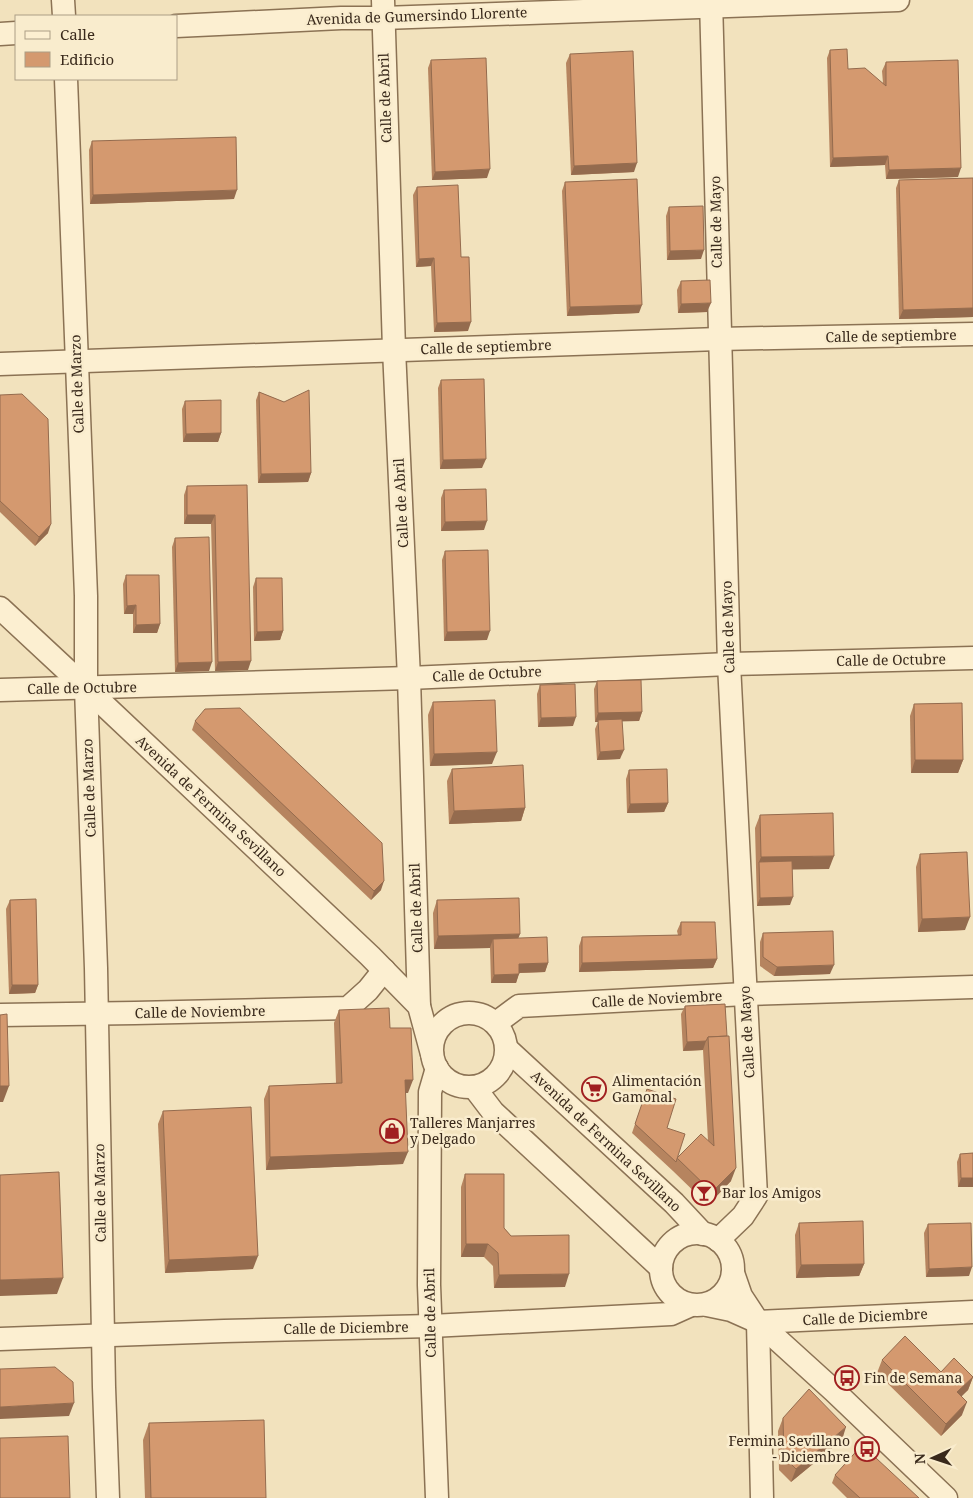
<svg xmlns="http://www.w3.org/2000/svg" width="973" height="1498" font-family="'Noto Serif',serif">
<rect width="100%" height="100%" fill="#f2e2bd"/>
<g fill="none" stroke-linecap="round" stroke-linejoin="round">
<defs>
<g id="street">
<polyline points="63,0 64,16"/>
<polyline points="383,0 394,349 409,678 419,1006"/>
<polyline points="711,0 729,664 756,1196 743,1216 718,1240"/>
<polyline points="176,26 341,18 383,18 898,0"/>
<polyline points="0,34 16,33"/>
<polyline points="66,79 86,596 86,688 96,968 104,1387 108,1498"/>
<polyline points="0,364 719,339 973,334"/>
<polyline points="0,608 86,688 370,956 419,1006 432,1054"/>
<polyline points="0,690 409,678 729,664 973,658"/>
<circle cx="469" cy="1050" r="37"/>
<polyline points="0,1015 135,1013 348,1008 368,990 384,970"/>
<polyline points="496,1023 519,1006 745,994 973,987"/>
<polyline points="507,1049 674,1203 703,1234"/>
<polyline points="437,1068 430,1092 429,1285 437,1498"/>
<polyline points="474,1087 493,1112 661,1268"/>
<circle cx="697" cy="1269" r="36"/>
<polyline points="733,1273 741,1296 758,1322 833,1390 946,1498"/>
<polyline points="707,1305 731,1310 758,1322 973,1312"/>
<polyline points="758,1322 762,1498"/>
<polyline points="0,1339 224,1331 431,1326 671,1314 691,1305"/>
</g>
</defs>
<use href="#street" stroke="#8b7254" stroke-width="25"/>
<use href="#street" stroke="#fcefd1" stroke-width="22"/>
</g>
<g fill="#b6845f">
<polygon points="830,50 848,69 883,83 882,71 886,62 958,177 886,179 885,165 830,167 827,58"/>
<polygon points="570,54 634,172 571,175 566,63"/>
<polygon points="431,60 487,178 432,180 428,68"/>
<polygon points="92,141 234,199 90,204 89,150"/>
<polygon points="973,178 973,317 899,319 896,188 899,180"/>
<polygon points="565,182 639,313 567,316 562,191"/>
<polygon points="417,187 461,257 468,331 434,332 431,266 416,267 413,195"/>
<polygon points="669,207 701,259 667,260 666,216"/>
<polygon points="681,281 707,312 678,313 677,290"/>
<polygon points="441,380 482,468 440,469 438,388"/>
<polygon points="259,392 284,402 311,473 308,482 258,483 256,400"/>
<polygon points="0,395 48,533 35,546 0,512"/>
<polygon points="185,401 221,433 218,442 183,442 182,409"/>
<polygon points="247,485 248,670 215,671 211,524 184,524 184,495 187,486"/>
<polygon points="444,490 484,530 441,531 441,498"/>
<polygon points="175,538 209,671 175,672 172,547"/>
<polygon points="445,551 487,640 444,641 442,560"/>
<polygon points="126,575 160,624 157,633 133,633 133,614 124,614 123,584"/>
<polygon points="256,578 283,631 280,640 254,641 253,587"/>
<polygon points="597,681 642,712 639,721 622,721 620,759 597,760 595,729 598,722 595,722 594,689"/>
<polygon points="540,685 573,726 538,727 537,694"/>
<polygon points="433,702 492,764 430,766 428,715"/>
<polygon points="914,704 963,760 958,773 911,773 910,716"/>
<polygon points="195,721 381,890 371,900 192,730"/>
<polygon points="452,769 525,808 521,821 449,824 447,781"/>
<polygon points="629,770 668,803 664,812 627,813 626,779"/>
<polygon points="760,815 829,869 792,869 790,905 757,906 755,828"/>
<polygon points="920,854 965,930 918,932 916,867"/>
<polygon points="10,900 38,985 35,993 9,994 6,909"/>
<polygon points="437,900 518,938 548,963 545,972 519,973 516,983 491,983 490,948 434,949 433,913"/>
<polygon points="681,922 717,959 713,968 579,972 579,946 582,937 678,935 677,931"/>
<polygon points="763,933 830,974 774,976 760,966 760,942"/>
<polygon points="725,1004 731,1181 708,1205 673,1171 632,1133 647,1089 667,1128 677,1158 708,1141 703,1050 683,1051 681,1014 685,1006"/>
<polygon points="339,1010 390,1028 408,1093 405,1093 403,1164 266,1170 264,1099 269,1086 336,1083 334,1023"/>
<polygon points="163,1111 253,1269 165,1273 158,1124"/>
<polygon points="973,1153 973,1187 958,1187 957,1162 960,1154"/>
<polygon points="465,1174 504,1228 511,1236 565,1287 494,1288 493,1266 484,1257 461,1257 461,1187"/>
<polygon points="799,1223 864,1264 859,1276 796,1278 795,1235"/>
<polygon points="928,1224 969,1276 926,1277 924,1233"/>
<polygon points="882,1360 941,1372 973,1377 968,1390 961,1396 962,1415 941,1436 877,1373"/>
<polygon points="783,1418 842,1440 791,1482 779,1470 778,1431"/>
<polygon points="149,1423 266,1498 145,1498 143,1440"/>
<polygon points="835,1475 919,1498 847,1498 832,1483"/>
</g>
<g fill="#946b4e">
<polygon points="888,156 885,165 830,167 833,158"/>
<polygon points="637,163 634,172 571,175 574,166"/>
<polygon points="961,168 958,177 886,179 889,170"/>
<polygon points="490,169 487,178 432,180 435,172"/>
<polygon points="237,190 234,199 90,204 93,195"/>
<polygon points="704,250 701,259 667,260 670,251"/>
<polygon points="434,258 431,266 416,267 419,259"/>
<polygon points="711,303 707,312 678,313 681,304"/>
<polygon points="642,305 639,313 567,316 570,307"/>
<polygon points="973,308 973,317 899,319 903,310"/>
<polygon points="471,322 468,331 434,332 437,323"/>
<polygon points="221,433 218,442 183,442 186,434"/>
<polygon points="486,459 482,468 440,469 443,460"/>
<polygon points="311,473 308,482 258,483 261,474"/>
<polygon points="187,515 215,515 211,524 184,524"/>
<polygon points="487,521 484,530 441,531 445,522"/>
<polygon points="51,524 48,533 35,546 39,537"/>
<polygon points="136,605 133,614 124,614 127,606"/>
<polygon points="160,624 157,633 133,633 136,625"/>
<polygon points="283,631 280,640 254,641 257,632"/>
<polygon points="490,631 487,640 444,641 447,632"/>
<polygon points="251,661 248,670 215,671 218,662"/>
<polygon points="212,662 209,671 175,672 178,663"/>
<polygon points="642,712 639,721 599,722 598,720 598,722 595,722 598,713"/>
<polygon points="576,717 573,726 538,727 541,718"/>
<polygon points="624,750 620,759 597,760 600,752"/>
<polygon points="497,752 492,764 430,766 434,754"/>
<polygon points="915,760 963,760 958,773 911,773"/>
<polygon points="668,803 664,812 627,813 630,804"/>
<polygon points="525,808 521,821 449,824 454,811"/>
<polygon points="834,856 829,869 759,870 759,862 761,857"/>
<polygon points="384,881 381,890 371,900 374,891"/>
<polygon points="793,897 790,905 757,906 760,898"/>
<polygon points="970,917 965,930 918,932 922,919"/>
<polygon points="520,934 515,947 493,939 490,948 434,949 438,936"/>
<polygon points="717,959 713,968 579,972 582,963"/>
<polygon points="548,963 545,972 516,973 519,964"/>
<polygon points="834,965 830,974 774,976 777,967"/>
<polygon points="519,974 516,983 491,983 494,975"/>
<polygon points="12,985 38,985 35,993 9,994"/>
<polygon points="706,1041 703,1050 683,1051 687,1042"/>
<polygon points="405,1080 413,1080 408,1093 400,1093"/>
<polygon points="0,1086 9,1086 3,1102 0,1102"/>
<polygon points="408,1152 403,1164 266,1170 270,1157"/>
<polygon points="736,1168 731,1181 708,1205 712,1192"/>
<polygon points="961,1178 973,1178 973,1187 958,1187"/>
<polygon points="466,1244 488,1244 484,1257 461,1257"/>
<polygon points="258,1256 253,1269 165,1273 169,1260"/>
<polygon points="864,1264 859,1276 796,1278 801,1265"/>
<polygon points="972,1267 969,1276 926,1277 929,1269"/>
<polygon points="569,1274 565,1287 494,1288 499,1275"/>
<polygon points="63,1278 57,1294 0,1296 0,1280"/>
<polygon points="973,1377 968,1390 953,1405 957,1392"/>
<polygon points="967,1402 962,1415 941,1436 946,1424"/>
<polygon points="74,1403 69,1416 0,1419 0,1407"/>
<polygon points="846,1427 842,1440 791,1482 796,1469"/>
</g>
<g fill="#d4996f" stroke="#946b4e">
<polygon points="847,49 848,69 865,68 886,86 886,62 958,60 961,168 889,170 888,156 833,158 830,50"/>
<polygon points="633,51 637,163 574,166 570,54"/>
<polygon points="486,58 490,169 435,172 431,60"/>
<polygon points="236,137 237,190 93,195 92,141"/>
<polygon points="973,178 973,308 903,310 899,180"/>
<polygon points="637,179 642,305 570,307 565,182"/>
<polygon points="458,185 461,257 469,257 471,322 437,323 434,258 419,259 417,187"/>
<polygon points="703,206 704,250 670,251 669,207"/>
<polygon points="710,280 711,303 681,304 681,281"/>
<polygon points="484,379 486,459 443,460 441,380"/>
<polygon points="309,390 311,473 261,474 259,392 284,402"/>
<polygon points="22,394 48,419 51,524 39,537 0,501 0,395"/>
<polygon points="221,400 221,433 186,434 185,401"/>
<polygon points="247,485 251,661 218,662 215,515 187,515 187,486"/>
<polygon points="486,489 487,521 445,522 444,490"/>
<polygon points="209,537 212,662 178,663 175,538"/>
<polygon points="488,550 490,631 447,632 445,551"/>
<polygon points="126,575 159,575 160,624 136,625 136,605 127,606"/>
<polygon points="256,578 282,578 283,631 257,632"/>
<polygon points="641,680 642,712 598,713 597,681"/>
<polygon points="575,684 576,717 541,718 540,685"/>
<polygon points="495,700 497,752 434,754 433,702"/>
<polygon points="962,703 963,760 915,760 914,704"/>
<polygon points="240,708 382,843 384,881 374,891 195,721 205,709"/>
<polygon points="622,719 624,750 600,752 598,720"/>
<polygon points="523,765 525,808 454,811 452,769"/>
<polygon points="667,769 668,803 630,804 629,770"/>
<polygon points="833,813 834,856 761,857 760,815"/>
<polygon points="967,852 970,917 922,919 920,854"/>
<polygon points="792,861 793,897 760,898 759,862"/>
<polygon points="519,898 520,934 438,936 437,900"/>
<polygon points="36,899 38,985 12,985 10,900"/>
<polygon points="681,922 715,922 717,959 582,963 582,937 681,935"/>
<polygon points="833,931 834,965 777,967 763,957 763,933"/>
<polygon points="547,937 548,963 519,964 519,974 494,975 493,939"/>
<polygon points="725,1004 727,1036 708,1037 706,1041 687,1042 685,1006"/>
<polygon points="389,1008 390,1028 411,1028 413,1080 405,1080 408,1152 270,1157 269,1086 342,1083 339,1010"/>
<polygon points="7,1014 9,1086 0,1086 0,1015"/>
<polygon points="729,1036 736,1168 712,1192 677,1158 701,1134 714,1146 708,1037"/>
<polygon points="647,1089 676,1099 667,1128 685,1134 676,1162 635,1124"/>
<polygon points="251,1107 258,1256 169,1260 163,1111"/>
<polygon points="973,1153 973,1178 961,1178 960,1154"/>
<polygon points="59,1172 63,1278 0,1280 0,1175"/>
<polygon points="465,1174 504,1174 504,1228 511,1236 569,1235 569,1274 499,1275 498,1253 488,1244 466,1244"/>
<polygon points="863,1221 864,1264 801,1265 799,1223"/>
<polygon points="971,1223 972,1267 929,1269 928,1224"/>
<polygon points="905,1336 941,1372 954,1358 973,1377 957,1392 967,1402 946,1424 882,1360"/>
<polygon points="55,1367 73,1382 74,1403 0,1407 0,1369"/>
<polygon points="809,1389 846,1427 796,1469 784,1457 783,1418"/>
<polygon points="264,1420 266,1498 151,1498 149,1423"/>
<polygon points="68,1436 70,1498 0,1498 0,1438"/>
<polygon points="862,1445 919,1498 860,1498 835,1475"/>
</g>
<defs>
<symbol id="supermarket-ring" viewBox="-11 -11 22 22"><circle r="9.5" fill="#f9eccd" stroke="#a01f20" stroke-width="1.5"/><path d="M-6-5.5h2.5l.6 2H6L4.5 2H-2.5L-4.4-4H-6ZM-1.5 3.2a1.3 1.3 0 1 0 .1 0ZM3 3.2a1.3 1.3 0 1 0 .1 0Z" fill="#a01f20"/></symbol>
<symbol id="shop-ring" viewBox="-11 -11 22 22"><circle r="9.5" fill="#f9eccd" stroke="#a01f20" stroke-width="1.5"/><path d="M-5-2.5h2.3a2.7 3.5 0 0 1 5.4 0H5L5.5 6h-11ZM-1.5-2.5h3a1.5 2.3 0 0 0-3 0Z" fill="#a01f20"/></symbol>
<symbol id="bar-ring" viewBox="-11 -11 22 22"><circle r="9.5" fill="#f9eccd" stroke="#a01f20" stroke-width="1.5"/><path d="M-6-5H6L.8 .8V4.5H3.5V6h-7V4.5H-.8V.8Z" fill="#a01f20"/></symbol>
<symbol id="bus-ring" viewBox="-11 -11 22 22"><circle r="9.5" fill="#f9eccd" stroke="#a01f20" stroke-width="1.5"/><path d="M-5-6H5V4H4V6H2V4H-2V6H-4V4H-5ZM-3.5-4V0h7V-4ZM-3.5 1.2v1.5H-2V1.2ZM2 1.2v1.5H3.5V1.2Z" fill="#a01f20"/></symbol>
</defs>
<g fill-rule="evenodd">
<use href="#supermarket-ring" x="580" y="1075" width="28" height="28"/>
<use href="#shop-ring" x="378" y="1117" width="28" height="28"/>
<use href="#bar-ring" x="690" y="1179" width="28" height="28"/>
<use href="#bus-ring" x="833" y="1364" width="28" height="28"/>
<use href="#bus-ring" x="853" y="1435" width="28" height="28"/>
</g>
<g text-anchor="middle" stroke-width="5" stroke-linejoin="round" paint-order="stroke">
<g font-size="14" fill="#39291b" stroke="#f9eccd">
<text transform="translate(417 16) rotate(-2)" y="5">Avenida de Gumersindo Llorente</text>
<text transform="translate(385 98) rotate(-92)" y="5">Calle de Abril</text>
<text transform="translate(716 222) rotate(-91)" y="5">Calle de Mayo</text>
<text transform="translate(891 336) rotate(-1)" y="5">Calle de septiembre</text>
<text transform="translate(486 347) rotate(-2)" y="5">Calle de septiembre</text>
<text transform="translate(77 384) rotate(-92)" y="5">Calle de Marzo</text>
<text transform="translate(401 503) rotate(-93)" y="5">Calle de Abril</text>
<text transform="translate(728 627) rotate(-92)" y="5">Calle de Mayo</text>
<text transform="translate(891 660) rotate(-1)" y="5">Calle de Octubre</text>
<text transform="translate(487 674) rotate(-3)" y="5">Calle de Octubre</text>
<text transform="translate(82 688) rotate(-1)" y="5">Calle de Octubre</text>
<text transform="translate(89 788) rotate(-92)" y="5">Calle de Marzo</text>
<text transform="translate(211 806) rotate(43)" y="5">Avenida de Fermina Sevillano</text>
<text transform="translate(416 908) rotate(-92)" y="5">Calle de Abril</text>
<text transform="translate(657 999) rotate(-3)" y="5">Calle de Noviembre</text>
<text transform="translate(200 1012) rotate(-1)" y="5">Calle de Noviembre</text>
<text transform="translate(747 1032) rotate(-93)" y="5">Calle de Mayo</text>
<text transform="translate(606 1141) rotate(43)" y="5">Avenida de Fermina Sevillano</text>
<text transform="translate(100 1193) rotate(-91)" y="5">Calle de Marzo</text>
<text transform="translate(430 1313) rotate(-91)" y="5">Calle de Abril</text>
<text transform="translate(865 1317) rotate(-3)" y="5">Calle de Diciembre</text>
<text transform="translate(346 1328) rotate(-1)" y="5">Calle de Diciembre</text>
</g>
<g font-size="14" fill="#39291b" stroke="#f9eccd" text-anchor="start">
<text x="612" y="1086">Alimentación<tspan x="612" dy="16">Gamonal</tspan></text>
<text x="410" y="1128">Talleres Manjarres<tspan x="410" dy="16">y Delgado</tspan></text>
<text x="722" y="1198">Bar los Amigos</text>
<text x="864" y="1383">Fin de Semana</text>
<text x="850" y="1446" text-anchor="end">Fermina Sevillano<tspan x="850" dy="16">- Diciembre</tspan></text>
</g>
</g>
<rect x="15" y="15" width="162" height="65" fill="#f9eccd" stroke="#ac9e86"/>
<rect x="25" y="31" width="25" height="8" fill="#fcefd1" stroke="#ac9e86"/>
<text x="60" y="40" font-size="15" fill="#39291b">Calle</text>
<rect x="25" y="52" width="25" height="15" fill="#d4996f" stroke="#ac9e86"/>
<text x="60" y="65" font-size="15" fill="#39291b">Edificio</text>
<g transform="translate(933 1458) rotate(267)" stroke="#f9eccd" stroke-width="4" paint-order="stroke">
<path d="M0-4L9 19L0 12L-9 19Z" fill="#39291b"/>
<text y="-8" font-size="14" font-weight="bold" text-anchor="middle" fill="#39291b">N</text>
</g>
</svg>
